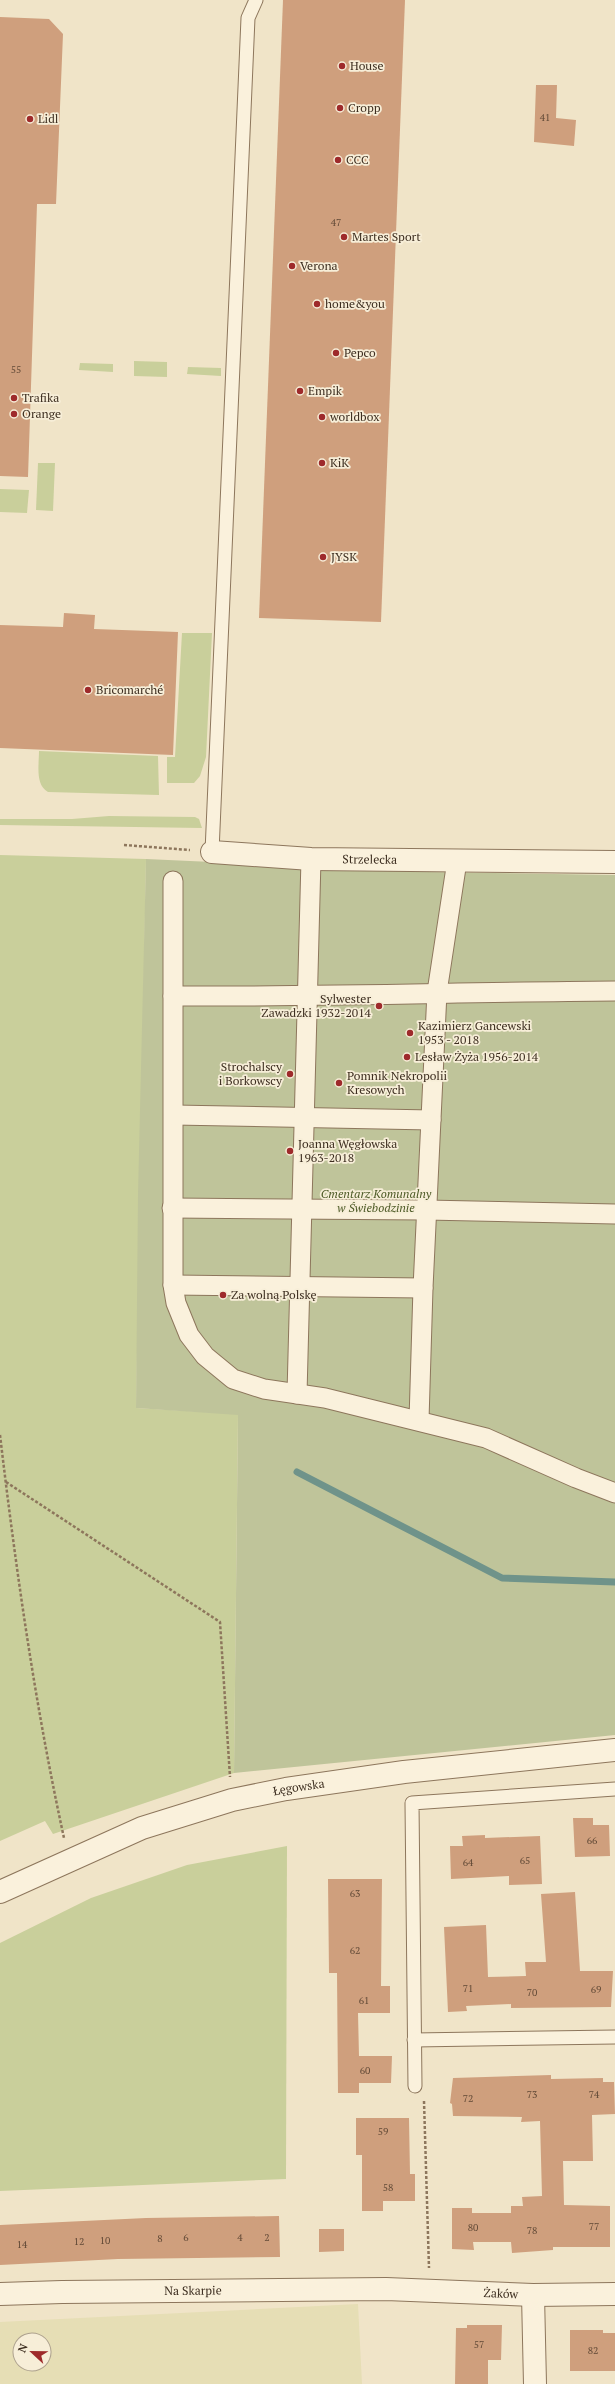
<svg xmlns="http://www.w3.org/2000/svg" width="615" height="2384" font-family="'PT Serif',serif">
<rect width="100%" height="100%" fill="#f0e4c8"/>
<path fill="#e6deb5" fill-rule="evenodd" d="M358 2304 362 2384H0V2322ZM20 2340H44V2364H20Z"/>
<g fill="#c9cf9b">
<polygon points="134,361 167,362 167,377 134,376"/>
<polygon points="80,363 113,364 113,372 79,370"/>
<polygon points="188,367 221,368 221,376 187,374"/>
<polygon points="38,463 55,463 53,511 36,510"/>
<polygon points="0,489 29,490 27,513 0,512"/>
<polygon points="182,633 212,633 206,757 200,776 194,783 167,783 167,757 175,757"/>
<path d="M39 751 158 756 159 795 48 792C35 785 39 765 39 751Z"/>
<polygon points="109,816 195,817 199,819 202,828 0,825 0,819 72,819"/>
<polygon points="0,855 146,859 136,1408 238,1414 234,1773 53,1834 45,1821 0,1841"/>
<polygon points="287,1846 286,2179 0,2191 0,1943 91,1898 187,1865"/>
</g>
<polygon fill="#bfc49a" points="146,859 428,872 615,875 615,1735 234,1773 238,1415 136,1408 138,1194"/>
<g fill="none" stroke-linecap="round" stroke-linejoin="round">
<polyline stroke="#6f938a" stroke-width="7" points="297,1472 502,1578 615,1582"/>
</g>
<g fill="#cf9f7d">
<polygon points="283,0 405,0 381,622 259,618"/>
<polygon points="0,17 49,19 63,34 56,204 37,204 28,477 0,476"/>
<polygon points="536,85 557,85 556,118 576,120 574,146 534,142"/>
<polygon points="64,613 95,615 94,629 178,632 173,755 0,748 0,625 63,627"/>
<polygon points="573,1818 593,1818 593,1825 609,1825 610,1856 575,1857"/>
<polygon points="485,1835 485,1838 540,1836 542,1884 509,1885 509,1876 451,1879 450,1846 463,1846 462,1836"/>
<polygon points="328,1879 382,1879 381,1986 390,1986 390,2013 358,2013 359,2056 392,2056 391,2083 359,2083 359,2093 338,2093 337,1973 329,1973"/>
<polygon points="575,1892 580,1971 613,1971 611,2007 511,2008 511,2004 466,2006 467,2011 448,2012 444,1927 486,1925 488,1977 526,1976 525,1962 546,1962 541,1894"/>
<polygon points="551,2075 551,2079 603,2078 603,2082 614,2082 615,2114 592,2115 593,2161 563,2161 564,2205 610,2206 610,2247 553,2247 553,2250 512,2253 511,2242 473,2242 474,2250 452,2249 452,2208 472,2208 472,2213 511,2213 511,2206 523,2206 522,2197 542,2196 540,2121 521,2122 522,2117 453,2116 452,2104 450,2103 453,2078"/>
<polygon points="356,2118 409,2118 410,2174 415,2174 415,2201 383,2201 383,2211 362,2211 362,2155 356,2155"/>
<polygon points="279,2216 280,2257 118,2259 0,2265 0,2225 146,2218"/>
<polygon points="319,2229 344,2229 344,2251 319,2252"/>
<polygon points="467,2325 502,2325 501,2360 488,2360 488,2384 455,2384 456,2328 467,2328"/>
<polygon points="570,2330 603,2330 603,2333 615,2333 615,2371 570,2371"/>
</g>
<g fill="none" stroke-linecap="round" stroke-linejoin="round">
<defs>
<g id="service">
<polyline points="212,852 248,18 256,0"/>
<polyline points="414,2040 615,2037"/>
<polyline points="415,2086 412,1803 615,1789"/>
</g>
<g id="pedestrian">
<polyline points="173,881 173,1285 176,1303 189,1335 205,1356 233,1379 264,1389 325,1398 486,1438 576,1478 615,1493"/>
<path d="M173 996C321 997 468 992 615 991"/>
<polyline points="174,1115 431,1120"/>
<polyline points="172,1208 426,1210 615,1214"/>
<polyline points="173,1285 423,1288"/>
<polyline points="297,1394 311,859"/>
<polyline points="419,1420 423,1288 437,992 457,861"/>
</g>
<g id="minor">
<path id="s1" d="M212 852 311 859 615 862"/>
<path id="s2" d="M0 2294 62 2292 386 2289 533 2295 615 2294"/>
<polyline points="533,2295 535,2384"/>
</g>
<g id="tertiary">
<path id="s3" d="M0 1892 142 1828 232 1800 286 1789 404 1772 615 1750"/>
</g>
</defs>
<use href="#service" stroke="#8d765c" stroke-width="15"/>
<use href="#pedestrian" stroke="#8d765c" stroke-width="21"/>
<use href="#minor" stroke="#8d765c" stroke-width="24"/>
<use href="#tertiary" stroke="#8d765c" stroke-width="24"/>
<g stroke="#8d765c" stroke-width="2.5" stroke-dasharray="3 2" stroke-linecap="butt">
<polyline points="124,845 190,850"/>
<path d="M0 1435C16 1570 35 1705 64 1838"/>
<polyline points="6,1482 220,1622 230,1777"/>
<polyline points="424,2101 429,2268"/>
</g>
<use href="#service" stroke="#faf1dc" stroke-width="13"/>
<use href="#pedestrian" stroke="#faf1dc" stroke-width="19"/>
<use href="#minor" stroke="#faf1dc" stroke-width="22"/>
<use href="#tertiary" stroke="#faf1dc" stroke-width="22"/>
</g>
<g fill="#9e2a2b" stroke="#f7eed8" stroke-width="1.5">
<circle cx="342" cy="66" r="4"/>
<circle cx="340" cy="108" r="4"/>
<circle cx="30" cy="119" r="4"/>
<circle cx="338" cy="160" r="4"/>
<circle cx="344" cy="237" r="4"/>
<circle cx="292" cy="266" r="4"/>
<circle cx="317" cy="304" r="4"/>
<circle cx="336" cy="353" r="4"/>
<circle cx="300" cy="391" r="4"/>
<circle cx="14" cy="398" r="4"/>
<circle cx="14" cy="414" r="4"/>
<circle cx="322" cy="417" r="4"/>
<circle cx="322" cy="463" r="4"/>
<circle cx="323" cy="557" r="4"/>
<circle cx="88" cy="690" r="4"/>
<circle cx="379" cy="1006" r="4"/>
<circle cx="410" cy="1033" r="4"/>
<circle cx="407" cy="1057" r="4"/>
<circle cx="290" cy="1074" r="4"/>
<circle cx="339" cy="1083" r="4"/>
<circle cx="290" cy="1151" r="4"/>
<circle cx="223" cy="1295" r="4"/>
</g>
<g text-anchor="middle" stroke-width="3.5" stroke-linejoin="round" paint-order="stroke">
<g font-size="10" fill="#624a37">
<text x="545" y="121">41</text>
<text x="336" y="226">47</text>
<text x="16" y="373">55</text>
<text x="592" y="1844">66</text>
<text x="525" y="1864">65</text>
<text x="468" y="1866">64</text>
<text x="355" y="1897">63</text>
<text x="355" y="1954">62</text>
<text x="468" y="1992">71</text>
<text x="596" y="1993">69</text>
<text x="532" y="1996">70</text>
<text x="364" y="2004">61</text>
<text x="365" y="2074">60</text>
<text x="532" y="2098">73</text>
<text x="594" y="2098">74</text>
<text x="468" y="2102">72</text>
<text x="383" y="2135">59</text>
<text x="388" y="2191">58</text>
<text x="594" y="2230">77</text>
<text x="473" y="2231">80</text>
<text x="532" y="2234">78</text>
<text x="186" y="2241">6</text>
<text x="240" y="2241">4</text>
<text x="267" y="2241">2</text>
<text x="160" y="2242">8</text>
<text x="105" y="2244">10</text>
<text x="79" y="2245">12</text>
<text x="22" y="2248">14</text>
<text x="479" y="2348">57</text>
<text x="593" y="2354">82</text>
</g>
<g font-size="12" fill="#3d2e20" stroke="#f7eed8" text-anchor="start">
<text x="350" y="70">House</text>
<text x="348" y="112">Cropp</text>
<text x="38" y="123">Lidl</text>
<text x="346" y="164">CCC</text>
<text x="352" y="241">Martes Sport</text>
<text x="300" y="270">Verona</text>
<text x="325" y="308">home&amp;you</text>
<text x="344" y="357">Pepco</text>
<text x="308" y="395">Empik</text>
<text x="22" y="402">Trafika</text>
<text x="22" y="418">Orange</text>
<text x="330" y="421">worldbox</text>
<text x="330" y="467">KiK</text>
<text x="331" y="561">JYSK</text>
<text x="96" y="694">Bricomarché</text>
<text x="371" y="1003" text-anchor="end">Sylwester<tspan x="371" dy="14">Zawadzki 1932-2014</tspan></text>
<text x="418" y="1030">Kazimierz Gancewski<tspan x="418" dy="14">1953 - 2018</tspan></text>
<text x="415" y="1061">Lesław Żyża 1956-2014</text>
<text x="282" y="1071" text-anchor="end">Strochalscy<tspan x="282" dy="14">i Borkowscy</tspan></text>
<text x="347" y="1080">Pomnik Nekropolii<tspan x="347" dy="14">Kresowych</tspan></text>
<text x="298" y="1148">Joanna Węgłowska<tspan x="298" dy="14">1963-2018</tspan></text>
<text x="231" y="1299">Za wolną Polskę</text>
</g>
<g font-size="12" fill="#3d2e20" stroke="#f7eed8">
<text dy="4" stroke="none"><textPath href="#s1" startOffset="158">Strzelecka</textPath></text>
<text dy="4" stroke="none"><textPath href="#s3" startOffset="318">Łęgowska</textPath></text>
<text dy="4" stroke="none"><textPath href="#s2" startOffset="193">Na Skarpie</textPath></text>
<text dy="4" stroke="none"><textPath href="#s2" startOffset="501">Żaków</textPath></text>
</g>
<g font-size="12" font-style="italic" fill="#4d5a26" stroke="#f7eed8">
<text x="376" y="1198">Cmentarz Komunalny<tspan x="376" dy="14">w Świebodzinie</tspan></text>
</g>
</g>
<g transform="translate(32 2352) rotate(292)"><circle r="19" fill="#f7eed8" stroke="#ada18e"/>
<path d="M0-3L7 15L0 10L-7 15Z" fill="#9e2a2b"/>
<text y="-6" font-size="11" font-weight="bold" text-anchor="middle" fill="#3d2e20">N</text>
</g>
</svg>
